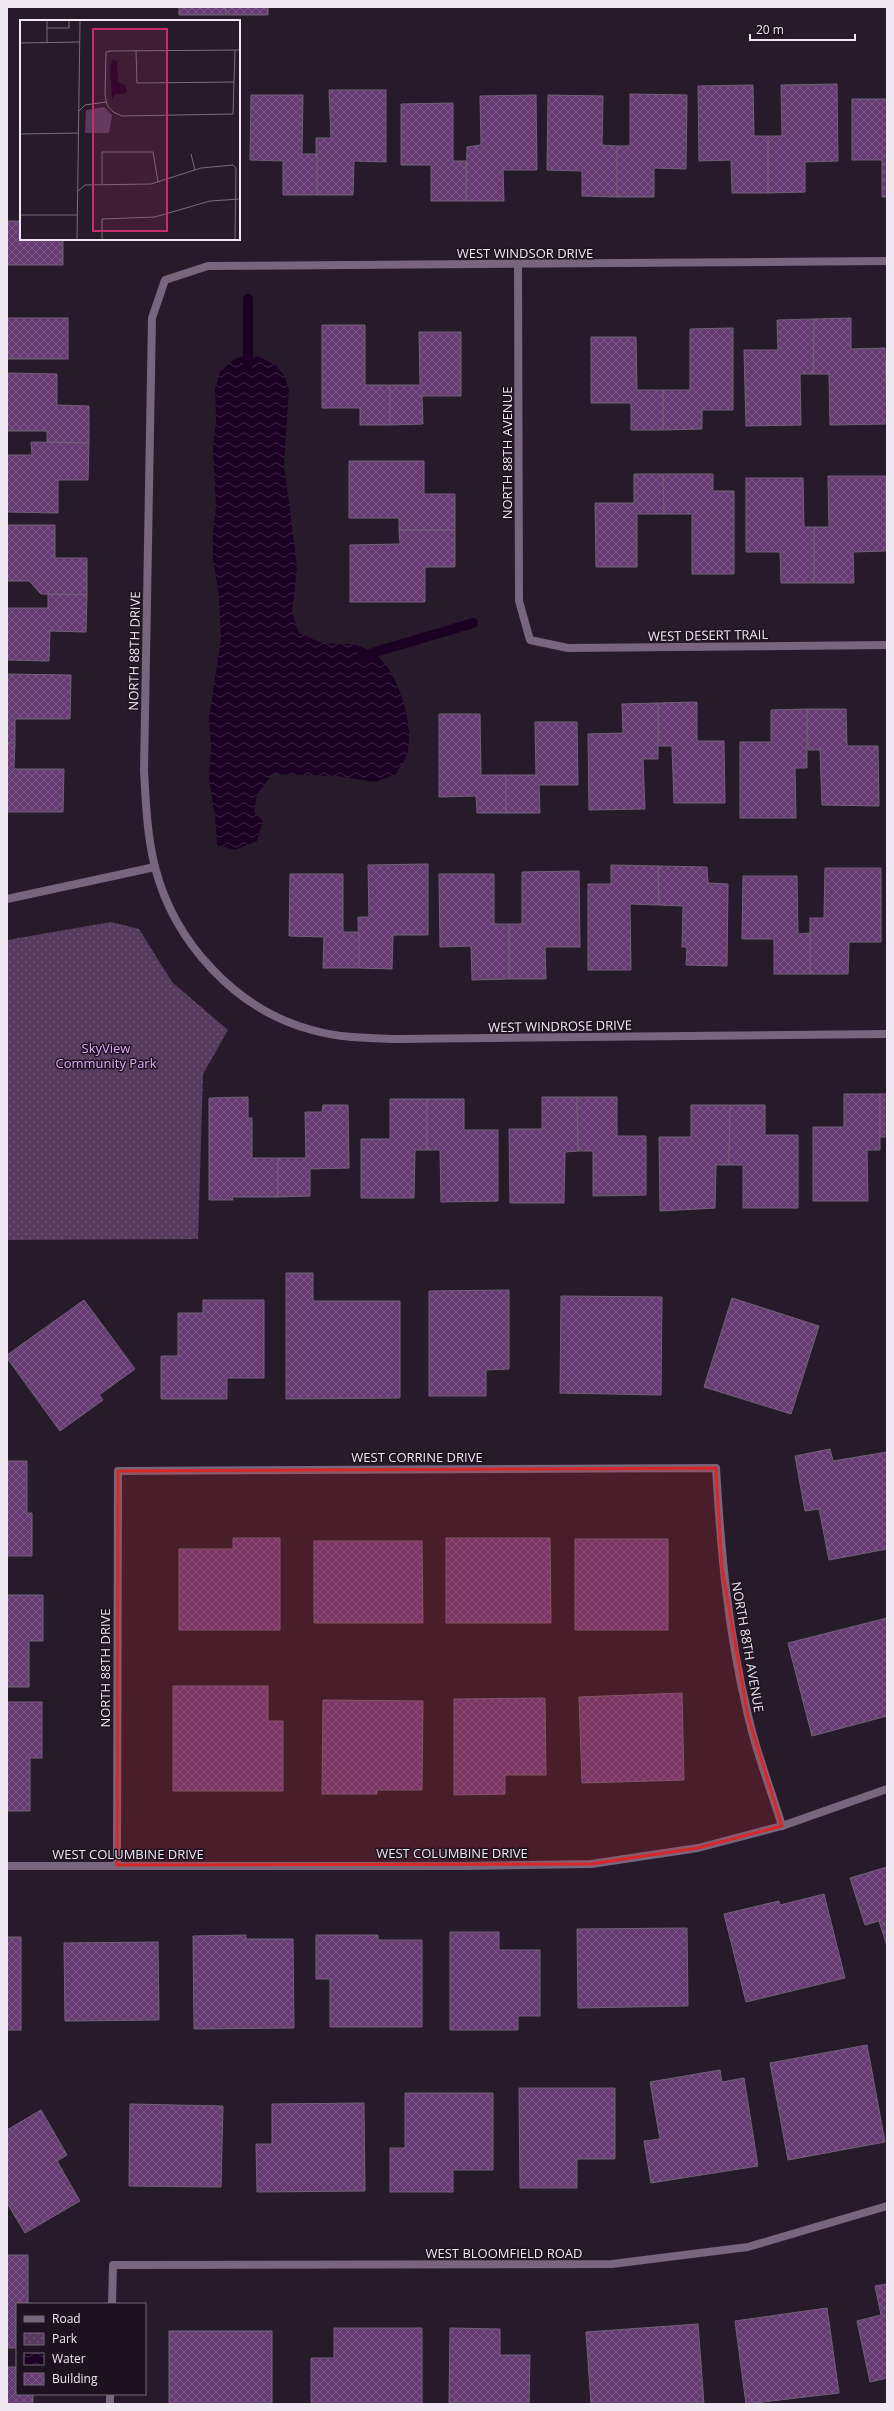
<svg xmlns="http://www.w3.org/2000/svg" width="894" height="2411" font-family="'Open Sans',sans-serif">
<defs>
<pattern id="park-dots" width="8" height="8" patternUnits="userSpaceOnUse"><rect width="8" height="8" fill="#563b5f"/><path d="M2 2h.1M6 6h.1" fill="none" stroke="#6f5776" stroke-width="1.8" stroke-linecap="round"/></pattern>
<pattern id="water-waves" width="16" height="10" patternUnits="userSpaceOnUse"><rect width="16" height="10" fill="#1c0024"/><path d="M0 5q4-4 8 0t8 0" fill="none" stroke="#3d2544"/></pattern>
<pattern id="building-cross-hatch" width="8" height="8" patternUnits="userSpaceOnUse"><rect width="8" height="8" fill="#653b72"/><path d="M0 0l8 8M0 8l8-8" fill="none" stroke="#7b5787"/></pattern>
</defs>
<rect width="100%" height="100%" fill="#271b2b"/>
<polygon fill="url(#park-dots)" points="111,922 139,929 172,982 228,1030 203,1074 198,1239 7,1240 7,940"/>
<path fill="url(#water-waves)" d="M248 354 262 358 277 366 285 377 289 390 284 464 297 567 292 613 299 633C307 636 317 642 325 643 342 644 357 642 372 652 398 667 417 729 406 757 403 763 399 769 395 775L374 782 338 776 273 774 257 794 254 812 263 821 257 841 235 850 217 845 215 817 209 778 211 746 209 718 221 638 219 597 213 559V532L216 506 213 450 216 421 215 389 220 372 233 360Z"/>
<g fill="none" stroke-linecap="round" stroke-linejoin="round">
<g stroke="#1c0024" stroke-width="10">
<polyline points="248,299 248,364"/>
<polyline points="362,656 473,623"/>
</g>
</g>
<g fill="url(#building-cross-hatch)" stroke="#706275">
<polygon points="179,7 225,7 226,15 179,15"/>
<polygon points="225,7 268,7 268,15 226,15"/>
<polygon points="837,84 838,161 805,162 805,192 768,193 768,136 782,136 781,85"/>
<polygon points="753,85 754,136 768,136 768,193 732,193 731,160 699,161 698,86"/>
<polygon points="329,90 386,90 386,162 354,161 353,195 317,195 316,138 331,138"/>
<polygon points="630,94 687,95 686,169 654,168 654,197 617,197 617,146 630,146"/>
<polygon points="251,95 303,95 302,154 317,154 317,195 283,195 283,161 250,160"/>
<polygon points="536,95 537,170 503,170 504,201 466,201 467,147 481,145 480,96"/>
<polygon points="548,95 603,96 602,145 617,146 617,197 582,196 582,171 547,170"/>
<polygon points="852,99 887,99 887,197 882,197 882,160 852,160"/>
<polygon points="453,103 453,161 466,161 466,201 431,201 431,165 401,165 401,104"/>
<polygon points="7,221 21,221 21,239 63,239 63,265 7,265"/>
<rect x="7" y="318" width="61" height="41"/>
<polygon points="851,318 851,349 885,348 887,424 830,425 829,374 813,374 814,319"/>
<polygon points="814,319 813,374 800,374 801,425 746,426 744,350 778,350 777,320"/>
<polygon points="322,325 365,325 365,385 390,385 390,425 360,425 360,408 322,408"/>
<polygon points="733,328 733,410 702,410 702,429 663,430 663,390 690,390 690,329"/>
<polygon points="419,332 461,332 461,396 422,396 423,424 390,425 390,385 420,385"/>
<polygon points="591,337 636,337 637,390 663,390 663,430 631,430 631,403 591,403"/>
<polygon points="7,373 57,374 57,405 89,406 89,443 47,442 47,431 7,431"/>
<polygon points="31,442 89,443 88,480 58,480 58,513 7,512 7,455 32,455"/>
<polygon points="349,461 424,461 424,494 455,494 455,530 399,530 399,518 349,518"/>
<polygon points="634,474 663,474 664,514 637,514 637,567 596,567 595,503 634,503"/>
<polygon points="663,474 713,474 713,491 734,491 734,574 692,574 692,514 664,514"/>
<polygon points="828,476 886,476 886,551 853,552 854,583 814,583 814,527 829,527"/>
<polygon points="746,478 803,478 804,527 814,527 814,583 781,583 780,552 746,552"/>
<polygon points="7,525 55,525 55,558 87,558 87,595 41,594 29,581 7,581"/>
<polygon points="399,530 455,530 455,567 425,567 425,602 350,602 350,545 400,544"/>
<polygon points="48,594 87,595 86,632 50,631 49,661 7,660 7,608 48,608"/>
<polygon points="7,674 71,675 70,719 15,719 15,743 7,743"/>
<polygon points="697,702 697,741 724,741 725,803 674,803 672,746 659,746 658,703"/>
<polygon points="658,703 658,759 643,759 645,809 589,810 588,734 623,733 622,704"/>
<polygon points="807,709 807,768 795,768 796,818 740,818 740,742 771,742 771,710"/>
<polygon points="807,709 846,709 847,746 878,746 879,806 822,805 820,750 808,750"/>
<polygon points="439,714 480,714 481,775 506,775 506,813 477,813 476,796 439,797"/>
<polygon points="535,722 577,722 578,785 539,785 540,813 506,813 506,775 536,775"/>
<polygon points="7,743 15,743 14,769 64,769 63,812 7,812"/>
<polygon points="428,864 428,935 393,935 392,969 359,968 358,917 369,917 368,865"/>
<polygon points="611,865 658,866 659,905 630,904 631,970 588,970 588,884 611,884"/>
<polygon points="658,866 707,867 708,883 728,884 727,966 686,965 687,947 682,947 683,906 659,905"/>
<polygon points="825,868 881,868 881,942 849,942 848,974 810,974 810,918 824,918"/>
<polygon points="579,871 580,947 545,947 546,979 509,979 509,924 522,924 522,872"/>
<polygon points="290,874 343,874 343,932 359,932 359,968 323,968 324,937 289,936"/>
<polygon points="439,874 494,874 494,924 509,924 509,979 472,980 471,946 440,947"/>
<polygon points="743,876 797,876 798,934 810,933 810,974 774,974 774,939 742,939"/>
<polygon points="844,1094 880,1094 880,1150 867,1150 868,1201 813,1201 813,1127 844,1127"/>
<rect x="880" y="1094" width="7" height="43"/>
<polygon points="248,1097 248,1118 252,1118 252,1158 278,1158 278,1197 232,1197 233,1200 209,1200 209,1098"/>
<polygon points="542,1097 577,1097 578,1151 565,1152 564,1203 510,1203 509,1129 542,1129"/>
<polygon points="577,1097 617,1097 617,1136 646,1136 646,1195 593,1196 593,1151 578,1151"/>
<polygon points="390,1099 427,1099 427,1150 415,1150 414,1198 361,1198 361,1139 390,1139"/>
<polygon points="427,1099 464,1099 464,1130 498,1130 498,1201 441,1202 440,1150 427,1150"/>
<polygon points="323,1105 348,1105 349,1168 310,1169 310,1196 278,1197 278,1158 306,1158 305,1112 322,1112"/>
<polygon points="691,1105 730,1105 729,1165 716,1165 715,1208 660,1211 659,1137 691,1137"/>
<polygon points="730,1105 765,1105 765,1135 798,1135 798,1208 743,1208 743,1165 729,1165"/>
<polygon points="286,1273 313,1273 313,1301 400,1301 400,1398 286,1399"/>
<polygon points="509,1290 509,1369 486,1370 486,1396 429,1396 429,1291"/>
<polygon points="561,1296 662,1297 661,1395 560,1393"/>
<polygon points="732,1298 819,1326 791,1414 704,1387"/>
<polygon points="84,1300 135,1369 99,1395 103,1400 60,1431 7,1358 7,1355"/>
<polygon points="203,1300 264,1300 264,1378 227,1378 227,1399 161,1399 161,1356 178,1356 178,1313 203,1313"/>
<polygon points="830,1449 833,1461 887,1452 887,1549 829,1560 819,1509 805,1511 795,1456"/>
<polygon points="7,1461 27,1461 27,1513 32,1513 32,1556 7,1556"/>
<polygon points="233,1538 280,1538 280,1630 179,1630 179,1549 233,1549"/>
<polygon points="446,1538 550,1538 551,1623 446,1623"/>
<rect x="575" y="1539" width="93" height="91"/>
<polygon points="314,1541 422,1541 423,1623 314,1623"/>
<polygon points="7,1595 43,1595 43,1641 29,1641 29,1687 7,1687"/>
<polygon points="887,1618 887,1716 812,1736 788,1643"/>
<polygon points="173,1686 268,1686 268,1721 283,1721 283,1791 173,1791"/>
<polygon points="682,1693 684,1780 582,1783 579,1697"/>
<polygon points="545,1698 546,1775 505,1775 505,1794 454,1795 454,1699"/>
<polygon points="323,1700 423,1701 422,1790 377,1790 377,1794 322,1794"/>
<polygon points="7,1702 42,1702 42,1758 30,1758 30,1811 7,1811"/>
<polygon points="887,1867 887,1946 879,1921 865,1925 850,1878"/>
<polygon points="824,1894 845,1978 746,2002 724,1914 779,1901 780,1905"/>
<polygon points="687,1928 688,2006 578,2008 577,1929"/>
<polygon points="450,1932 499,1932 499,1950 540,1950 540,2016 518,2016 518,2030 450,2030"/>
<polygon points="246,1935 246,1939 293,1939 294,2028 194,2029 193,1936"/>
<polygon points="316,1935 378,1935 378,1940 422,1940 422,2027 330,2027 330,1979 316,1979"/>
<rect x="7" y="1937" width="14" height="93"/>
<polygon points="158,1942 159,2020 65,2021 64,1943"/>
<polygon points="867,2045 885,2142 788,2160 770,2063"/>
<polygon points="720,2070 722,2082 744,2078 758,2166 651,2183 644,2141 660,2139 650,2082"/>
<polygon points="519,2088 615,2088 615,2159 577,2159 577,2188 520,2188"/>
<polygon points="405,2093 493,2093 493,2170 453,2170 453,2192 390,2192 390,2148 405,2148"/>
<polygon points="364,2103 365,2191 257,2192 256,2144 272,2144 272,2104"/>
<polygon points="130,2104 223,2106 221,2187 129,2186"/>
<polygon points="41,2110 67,2155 57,2161 80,2201 25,2233 7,2203 7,2130"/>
<polygon points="7,2255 28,2255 28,2304 17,2304 17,2348 7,2348"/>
<polygon points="887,2284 887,2378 870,2382 857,2321 881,2315 875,2286"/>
<polygon points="827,2308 839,2393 746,2404 735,2321"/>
<polygon points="698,2324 704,2404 591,2404 586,2332"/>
<polygon points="334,2328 422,2328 422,2404 311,2404 311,2358 334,2358"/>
<polygon points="450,2328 500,2329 500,2355 530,2355 529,2404 449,2404"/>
<rect x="169" y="2331" width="103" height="73"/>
<polygon points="7,2367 17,2367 17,2394 33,2394 33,2404 7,2404"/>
</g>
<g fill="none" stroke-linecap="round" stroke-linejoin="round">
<g stroke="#78657e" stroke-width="8">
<path d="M887 261 208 266 165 280 152 318 144 771C146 803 147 836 155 867 174 942 236 1010 312 1030 339 1038 369 1038 397 1039L887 1034"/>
<polyline points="518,265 519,601 530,640 568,648 887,645"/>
<polyline points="7,899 155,867"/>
<path d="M117 1865 118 1471 716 1468C721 1553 728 1632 748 1715 756 1753 771 1789 782 1826"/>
<polyline points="7,1866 464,1866 591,1864 698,1848 782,1826 887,1789"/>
<polyline points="112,2304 113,2265 612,2264 748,2247 887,2206"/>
<polyline points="110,2404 110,2394"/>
</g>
</g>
<path fill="#d62828" fill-opacity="0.2" stroke="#d62828" stroke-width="3" stroke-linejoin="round" d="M716 1468 722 1568 748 1716 782 1826 698 1848 591 1864 117 1865 118 1471Z"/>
<g text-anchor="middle" stroke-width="3" stroke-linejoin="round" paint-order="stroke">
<g font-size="13" fill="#f0e8f3" stroke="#1e1221">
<text x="525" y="258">WEST WINDSOR DRIVE</text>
<text transform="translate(507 453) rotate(-90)" y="5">NORTH 88TH AVENUE</text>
<text transform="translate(708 635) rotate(-1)" y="5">WEST DESERT TRAIL</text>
<text transform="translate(134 651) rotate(-89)" y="5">NORTH 88TH DRIVE</text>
<text transform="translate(560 1026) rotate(-1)" y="5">WEST WINDROSE DRIVE</text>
<text x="417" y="1462">WEST CORRINE DRIVE</text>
<text transform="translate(748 1647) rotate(80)" y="5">NORTH 88TH AVENUE</text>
<text transform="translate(105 1668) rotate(-90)" y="5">NORTH 88TH DRIVE</text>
<text x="452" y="1858">WEST COLUMBINE DRIVE</text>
<text x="128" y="1859">WEST COLUMBINE DRIVE</text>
<text x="504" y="2258">WEST BLOOMFIELD ROAD</text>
</g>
<g font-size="13" fill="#e6a8fa" stroke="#1e1221">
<text x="106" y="1053">SkyView<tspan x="106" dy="15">Community Park</tspan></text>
</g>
</g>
<g transform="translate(20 20)">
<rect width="220" height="220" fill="#271b2b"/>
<path d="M84 87 92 95 89 113H65L66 90Z" fill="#563b5f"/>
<path d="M93 39 97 42 98 62 105 65 107 71 104 74H95L92 80 90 47Z" fill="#1c0024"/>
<path fill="none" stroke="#776d7b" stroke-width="1" d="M27 0V22M27 8H49V0M0 23 60 22M215 30 213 94 102 96 93 92 87 85 85 74 86 32 90 31 220 30M116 31 117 63 214 62M59 91 65 85 86 82M0 114 59 113M171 134 175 150M82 165V132H133L138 162M58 171 65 165 131 164 181 148 213 145 216 148 215 220M0 195H57M57 220 60 0M82 220V199L135 197 190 181 220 179"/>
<path fill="#c72d6a" fill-opacity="0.15" stroke="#c72d6a" stroke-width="2" d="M73 9H147V211H73Z"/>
<rect width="220" height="220" fill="none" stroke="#f0e8f3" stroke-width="2"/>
</g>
<rect width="894" height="2411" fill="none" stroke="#f0e8f3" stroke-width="16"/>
<rect x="16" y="2303" width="130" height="92" fill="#1e1221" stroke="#726875"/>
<rect x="24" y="2316" width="20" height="6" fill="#78657e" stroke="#726875"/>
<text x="52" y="2323" font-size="12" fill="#f0e8f3">Road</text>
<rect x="24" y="2333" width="20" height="12" fill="url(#park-dots)" stroke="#726875"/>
<text x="52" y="2343" font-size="12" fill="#f0e8f3">Park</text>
<rect x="24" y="2353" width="20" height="12" fill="url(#water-waves)" stroke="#726875"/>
<text x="52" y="2363" font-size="12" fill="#f0e8f3">Water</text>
<rect x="24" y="2373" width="20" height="12" fill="url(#building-cross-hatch)" stroke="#726875"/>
<text x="52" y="2383" font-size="12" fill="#f0e8f3">Building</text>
<path d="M750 34v6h105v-6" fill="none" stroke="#f0e8f3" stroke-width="2"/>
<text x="756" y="34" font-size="12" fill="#f0e8f3" stroke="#1e1221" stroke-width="3" paint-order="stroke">20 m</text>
</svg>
